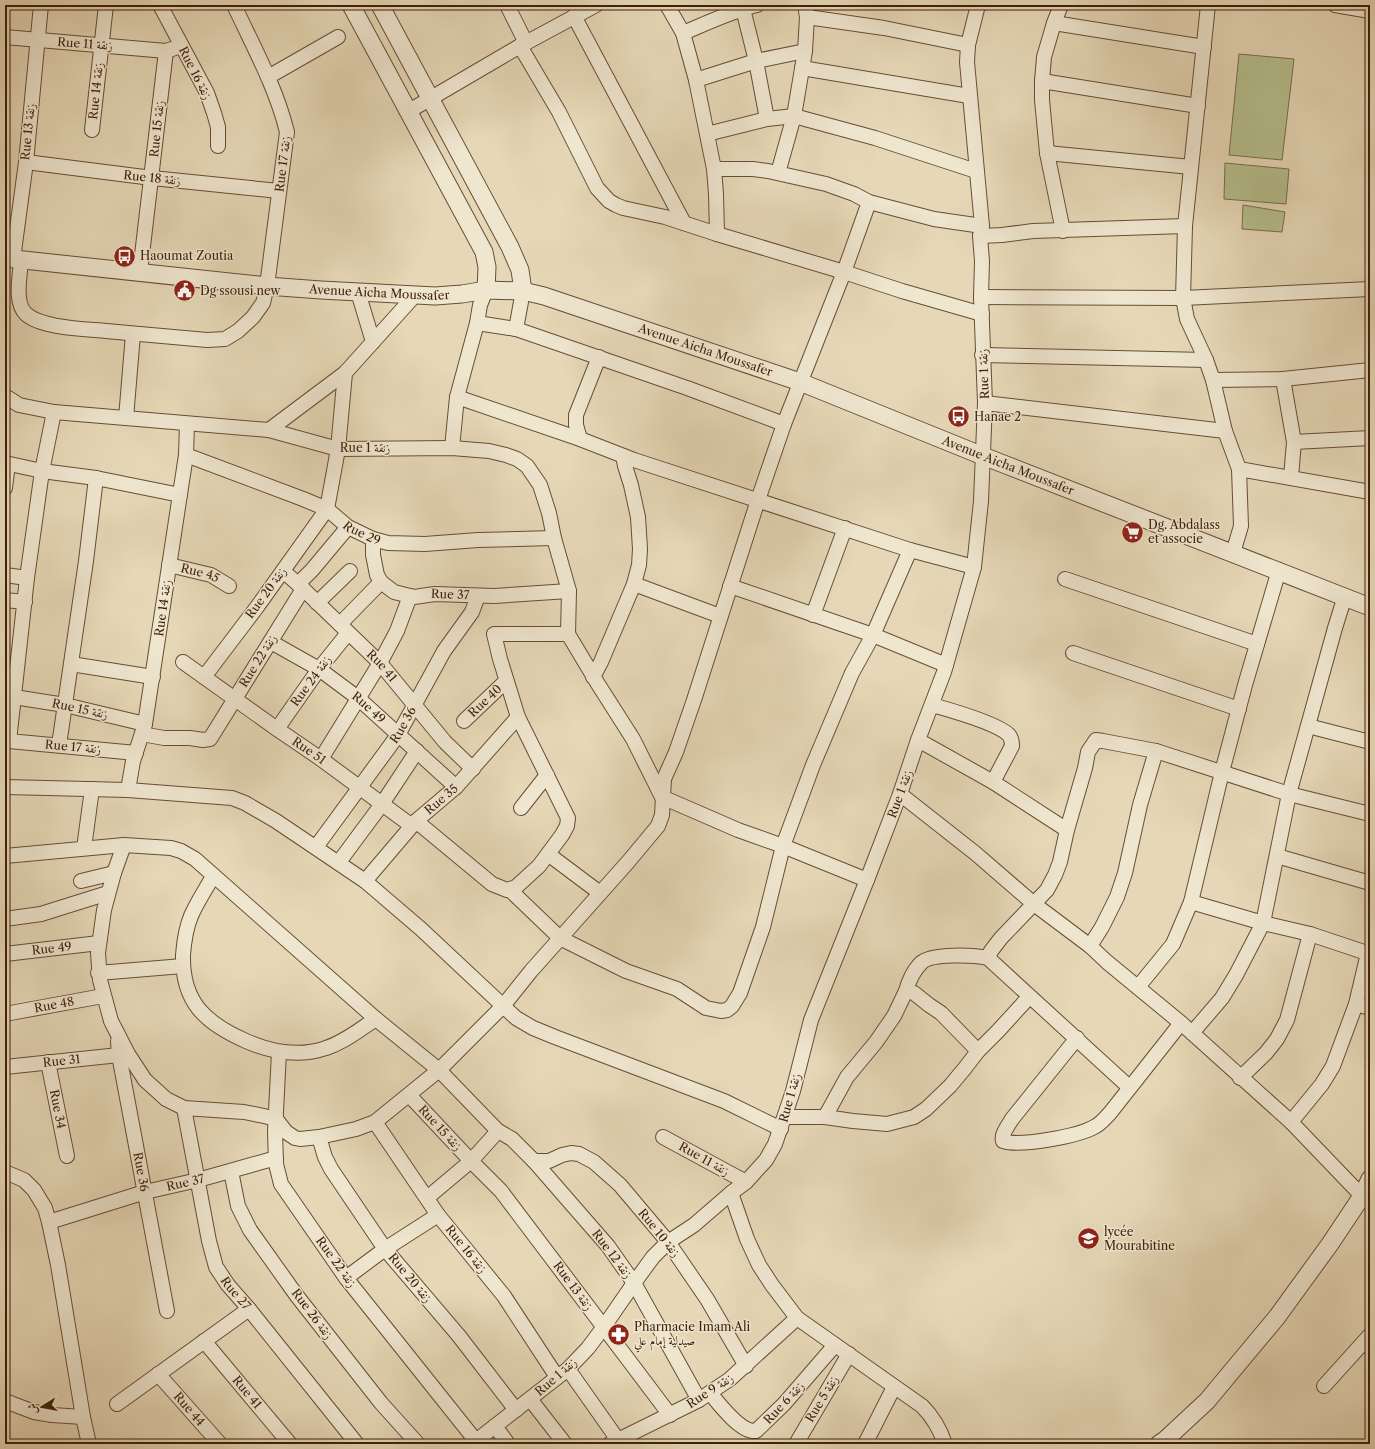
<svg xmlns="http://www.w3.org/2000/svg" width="1375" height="1449" font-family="'Libre Caslon Text',Amiri,serif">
<rect width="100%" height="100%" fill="#e6d8b7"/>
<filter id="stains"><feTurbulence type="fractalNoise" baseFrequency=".005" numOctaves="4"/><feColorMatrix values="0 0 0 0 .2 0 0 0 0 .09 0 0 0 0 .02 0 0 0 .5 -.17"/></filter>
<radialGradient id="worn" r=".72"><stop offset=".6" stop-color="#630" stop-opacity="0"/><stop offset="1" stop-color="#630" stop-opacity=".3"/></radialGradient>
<g fill="#b6be8e" stroke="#7a6e4c">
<polygon points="1239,54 1294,59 1282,160 1229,155"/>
<polygon points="1225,163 1289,169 1286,204 1224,199"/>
<polygon points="1243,205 1285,212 1282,232 1242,229"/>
</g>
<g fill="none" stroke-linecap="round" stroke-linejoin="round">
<defs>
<g id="minor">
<polyline points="160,5 207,93 214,113 218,127 218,146"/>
<polyline points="507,5 526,43"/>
<polyline points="667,5 683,33 696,80 714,169 716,194 717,234"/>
<polyline points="742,5 756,61 767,119"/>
<polyline points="1061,5 1054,23 1044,57 1042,81 1042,100 1047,153 1063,231"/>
<polyline points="1208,5 1185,226 1183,298 1187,319 1206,360 1213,380 1225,431 1239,469 1241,526 1233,553"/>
<polyline points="1335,5 1370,11"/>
<polyline points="574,16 684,223"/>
<polyline points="807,17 884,28 968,45"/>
<polyline points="1054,23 1204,47"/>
<path d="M683 33C707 23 732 11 757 5"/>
<polyline points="5,37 166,51"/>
<polyline points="520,46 559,112 597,188 609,201 616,205 623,208 665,217 717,234 844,272 902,291 982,314"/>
<polyline points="802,68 969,96"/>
<polyline points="268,77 338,37"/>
<polyline points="696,80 756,61 805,51"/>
<polyline points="1042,81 1198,106"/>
<polyline points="409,111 520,46 596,5"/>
<polyline points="92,130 106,5"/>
<polyline points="707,134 767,119 794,116 875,138 976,171"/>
<polyline points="1047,153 1191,167"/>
<polyline points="26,162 152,178 279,191"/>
<polyline points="714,169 753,169 768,171 826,184 854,194 869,202 934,219 982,226"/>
<polyline points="778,173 794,116 805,51 807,17 805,5"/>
<polyline points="980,236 1002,235 1033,231 1185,226"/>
<polyline points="13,259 26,162 41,5"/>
<path d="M21 261C20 276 14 303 26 314 41 328 86 329 106 331 140 334 174 337 207 340L225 339 238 331 253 317 263 303 267 286 287 132C276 87 253 46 234 5"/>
<polyline points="140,272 166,51 181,46"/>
<polyline points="358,292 373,342"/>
<polyline points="981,297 1183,298 1370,289"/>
<polyline points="477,323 516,329 687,388 784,424"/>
<polyline points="516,329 523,291"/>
<polyline points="982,355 1206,360"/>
<polyline points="1283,379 1294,442 1291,477"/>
<polyline points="1213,380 1283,379 1370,370"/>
<polyline points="5,396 19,405 54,412 269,430 338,449 452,448 489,451 506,455 517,459 527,466 540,485 549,513 554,538 569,591 568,634"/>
<polyline points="457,397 580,439 634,460 910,550 974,567"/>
<polyline points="985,403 1225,431"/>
<polyline points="54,412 42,471 27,578 9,741 136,753"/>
<polyline points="126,418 133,334"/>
<polyline points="269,430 345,373 416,294"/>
<polyline points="580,439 576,425 576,415 599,357"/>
<polyline points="1294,442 1370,438"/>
<polyline points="452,448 457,397 477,323 480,305 486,290"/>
<path id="s1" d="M186 455 303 499 327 509 348 527 373 539 388 543 425 544 478 540 554 538"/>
<polyline points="5,463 42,471 96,478 180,495"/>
<polyline points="1239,469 1370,492"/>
<polyline points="5,488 8,464"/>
<path id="s2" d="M373 539V555L377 575 381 582 394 592 414 597 435 594 494 596 569 591"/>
<path id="s3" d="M169 565 211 575 229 586"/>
<path id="s4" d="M283 571 298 584 380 663 445 742 473 769"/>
<polyline points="5,575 27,578"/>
<polyline points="1065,579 1257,644"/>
<polyline points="298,584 312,570 348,527"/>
<polyline points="634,584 720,616"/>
<polyline points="730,586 873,635 946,665"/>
<polyline points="5,600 25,602"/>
<polyline points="317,603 350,571"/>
<polyline points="813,615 845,528"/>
<polyline points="340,624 381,582"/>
<polyline points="568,634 598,684 633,739 662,797 738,830 783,846 867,880"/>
<path id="s5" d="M271 642 319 669 358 698 456 787"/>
<polyline points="1073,653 1239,709"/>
<path id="s6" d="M183 662 277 729 321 759 412 826"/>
<polyline points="71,664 153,677"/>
<polyline points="204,677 257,607 327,509 338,449 345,373"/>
<polyline points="593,677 601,662 634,584 639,565 640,549 638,517 631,485 625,466 623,456"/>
<polyline points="14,697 65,705 145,724"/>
<path d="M932 705C950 710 997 723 1009 735 1012 739 1012 742 1012 746L993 782"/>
<path id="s7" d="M464 721 506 681"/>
<polyline points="1308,726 1370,742"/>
<polyline points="277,729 319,669 348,633"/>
<polyline points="142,734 164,738 190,738 203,740 210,739 303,589"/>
<polyline points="918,740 993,782 1067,830"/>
<polyline points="59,745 86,561 96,478"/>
<polyline points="321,759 380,663 397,631 410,596"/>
<polyline points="5,787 128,790 232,798 245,803 276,821 365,881 421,929 516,1018 533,1028 555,1037 724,1101 781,1129"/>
<polyline points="128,790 133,761 145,724 186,455 187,424"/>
<polyline points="900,794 975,853 1034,904 1090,946 1107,962 1181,1023 1291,1122 1362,1196 1370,1203"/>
<polyline points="521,808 547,775"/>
<polyline points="416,821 492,884 507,890 516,887 539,866 562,835 567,826 568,818 518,717 500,659 494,634 568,634"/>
<polyline points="124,845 114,873 104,910 98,953 100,980 111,1021 128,1054 145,1080 166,1099 184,1108 244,1112 264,1116 276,1119 286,1132 295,1138 300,1139 319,1137 356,1129 375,1122 439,1070 503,1006 531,971 628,862 658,826 662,815 664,779 676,752 694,700 758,500 784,424 844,272 869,202"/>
<path id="s8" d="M316 847 398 735 444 651 472 612 478 596"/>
<polyline points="84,848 92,789"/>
<polyline points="548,854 600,893"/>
<polyline points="5,856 124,845 171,848 181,851 195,859 376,1019 439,1070 498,1131 500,1132 512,1139 534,1161 608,1246 634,1283 699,1400"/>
<polyline points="1277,856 1370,883"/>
<polyline points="339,862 382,804 417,751"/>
<path d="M213 876C206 889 197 902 191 916 186 928 184 942 183 955 182 1002 205 1023 246 1041 271 1052 300 1057 326 1048 345 1042 360 1029 376 1019"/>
<polyline points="81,881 114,873"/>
<path id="s9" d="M365 881 416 821 456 787 518 717"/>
<polyline points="510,890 560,938 626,971 677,989 706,1008 721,1011 727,1010 732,1006 740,993 763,927 783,846 813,765 852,673 873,635 910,550"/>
<polyline points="1191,902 1263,923 1310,934 1370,954"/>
<polyline points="5,919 41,914 108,893"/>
<polyline points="1090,946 1102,927 1117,897 1125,873 1140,805 1156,751"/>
<path id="s10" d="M5 954 99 943"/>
<polyline points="988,958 991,951 1001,938 1047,890 1055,875 1060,862 1067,830 1085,768 1088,752 1096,740 1103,741 1156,751 1289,794 1370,814"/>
<polyline points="98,973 183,966"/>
<polyline points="1138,987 1173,944 1191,902 1222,772 1245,685 1279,570"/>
<path d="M906 991C908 982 914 970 921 963 931 953 974 955 988 958L1129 1087"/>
<polyline points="1356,1004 1370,1008"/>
<path id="s11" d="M5 1014 103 996"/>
<polyline points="1192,1033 1222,998 1236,975 1263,923 1289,794 1335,628 1345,596"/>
<path d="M1077 1038 1012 1119C1008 1126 1001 1134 1003 1141 1019 1147 1079 1136 1094 1127 1101 1124 1105 1118 1110 1113L1181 1023"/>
<path id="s12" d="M118 1041 119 1055 167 1311"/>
<polyline points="279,1052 275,1131 276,1164 281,1184 346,1278 476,1441"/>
<path id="s13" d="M48 1062 67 1156"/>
<path id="s14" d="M5 1067 119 1055"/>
<polyline points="1240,1078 1266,1053 1277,1039 1287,1020 1310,934"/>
<polyline points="409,1095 471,1161 501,1191 670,1415"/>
<path id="s15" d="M184 1108 209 1241 216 1267 228 1285 249 1309 357 1444"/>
<polyline points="785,1117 825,1117 853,1121 887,1124 914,1117 926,1109 950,1086 965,1068 978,1051 998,1031 1029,997"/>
<polyline points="825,1117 847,1077 876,1042 894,1016 906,991 914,993 929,1005 941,1013 978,1051"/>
<polyline points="375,1122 438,1215 504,1296 557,1377"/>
<polyline points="1291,1122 1322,1084 1333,1066 1356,1004 1368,953"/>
<polyline points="319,1137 325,1157 331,1169 385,1249 459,1336 516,1410"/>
<polyline points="663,1137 746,1182"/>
<polyline points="534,1161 549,1161 562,1155 571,1153 579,1154 594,1162 620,1185 668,1242 707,1299 746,1366"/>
<polyline points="231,1171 238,1206 250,1230 297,1296 381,1403 418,1444"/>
<polyline points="5,1172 24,1180 34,1190 45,1208 49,1222 58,1265 83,1417 89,1444"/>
<path d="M731 1193 747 1239 759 1265 772 1285 797 1318 922 1406C933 1417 940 1429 945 1444"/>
<polyline points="427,1198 471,1161 498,1131"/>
<path id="s16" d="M49 1222 145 1192 198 1180 276 1158"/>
<polyline points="346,1278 385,1249 438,1215"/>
<path id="s17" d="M204 1341 290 1444"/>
<polyline points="568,1369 618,1440"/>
<path id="s18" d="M158 1374 220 1444"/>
<polyline points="1324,1386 1370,1335"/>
<path d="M710 1393C719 1404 741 1433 756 1431L784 1404 835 1345"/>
<polyline points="530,1399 565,1444"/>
<polyline points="5,1401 34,1412 52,1415 83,1417"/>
<polyline points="117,1404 249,1309"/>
<polyline points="495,1426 508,1444"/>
<polyline points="472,1444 568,1369 588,1348 603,1328 634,1283 653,1257 668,1242 694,1225 731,1193 746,1182 766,1160 775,1144 793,1091 811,1020 867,880 900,794 918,740 944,672 974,567 981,501 985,403 981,297 982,261 980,236 982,226 967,62 968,45 978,5"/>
<polyline points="610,1444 699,1400 730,1379 797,1318"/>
<polyline points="796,1444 849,1354"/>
<polyline points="865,1444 894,1387"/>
</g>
<g id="tertiary">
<polyline points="351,5 484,252 487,267 486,290"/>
<polyline points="380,5 510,247 520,270 523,291"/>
<path id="s19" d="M5 258 267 286 321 290 435 296 462 294 486 290 523 291 544 296 800 382 983 456 1370 607"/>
<polyline points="1159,1444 1165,1440 1207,1401 1277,1317 1330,1244 1362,1196 1370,1179"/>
</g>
</defs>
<use href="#minor" stroke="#684d34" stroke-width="16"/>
<use href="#tertiary" stroke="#684d34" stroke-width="19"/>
<use href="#minor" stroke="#efe6d0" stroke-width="14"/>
<use href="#tertiary" stroke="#efe6d0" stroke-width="17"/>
</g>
<defs>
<symbol id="bus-disc" viewBox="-11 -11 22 22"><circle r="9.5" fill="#8f2418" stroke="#efe6d0"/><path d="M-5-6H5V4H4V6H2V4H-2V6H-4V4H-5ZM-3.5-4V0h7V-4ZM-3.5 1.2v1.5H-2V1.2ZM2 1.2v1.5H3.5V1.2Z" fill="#fff"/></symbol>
<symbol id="civic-disc" viewBox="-11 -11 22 22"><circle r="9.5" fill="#8f2418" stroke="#efe6d0"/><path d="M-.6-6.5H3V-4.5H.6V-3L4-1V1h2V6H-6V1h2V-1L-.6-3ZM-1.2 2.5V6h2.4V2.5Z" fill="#fff"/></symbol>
<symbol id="supermarket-disc" viewBox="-11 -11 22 22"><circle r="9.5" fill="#8f2418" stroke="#efe6d0"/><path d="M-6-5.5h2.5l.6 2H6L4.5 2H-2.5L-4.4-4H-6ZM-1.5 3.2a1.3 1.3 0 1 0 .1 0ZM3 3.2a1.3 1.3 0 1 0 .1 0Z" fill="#fff"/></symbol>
<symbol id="school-disc" viewBox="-11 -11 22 22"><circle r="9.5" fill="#8f2418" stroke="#efe6d0"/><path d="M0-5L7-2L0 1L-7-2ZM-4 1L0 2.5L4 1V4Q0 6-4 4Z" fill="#fff"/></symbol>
<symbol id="pharmacy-disc" viewBox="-11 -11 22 22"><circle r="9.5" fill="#8f2418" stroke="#efe6d0"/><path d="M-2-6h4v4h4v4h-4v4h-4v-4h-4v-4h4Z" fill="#fff"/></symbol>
</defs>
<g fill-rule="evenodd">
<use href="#bus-disc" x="112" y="244" width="25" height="25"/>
<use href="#civic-disc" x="172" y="278" width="25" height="25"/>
<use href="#bus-disc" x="946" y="404" width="25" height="25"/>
<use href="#supermarket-disc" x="1120" y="520" width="25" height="25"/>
<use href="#school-disc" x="1076" y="1226" width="25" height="25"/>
<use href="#pharmacy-disc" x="606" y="1322" width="25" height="25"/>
</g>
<g text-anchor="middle" stroke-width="3" stroke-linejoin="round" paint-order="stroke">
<g font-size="12" fill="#3e1f09" stroke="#efe6d0">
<text transform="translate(85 44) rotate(4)" y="4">Rue 11 زنقة</text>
<text transform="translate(195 73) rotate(63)" y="4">Rue 16 زنقة</text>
<text transform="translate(96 91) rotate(-84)" y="4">Rue 14 زنقة</text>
<text transform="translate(157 129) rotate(-84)" y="4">Rue 15 زنقة</text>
<text transform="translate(28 132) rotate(-84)" y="4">Rue 13 زنقة</text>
<text transform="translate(283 164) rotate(-83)" y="4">Rue 17 زنقة</text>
<text transform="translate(152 178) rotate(6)" y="4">Rue 18 زنقة</text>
<text dy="4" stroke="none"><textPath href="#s19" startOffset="376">Avenue Aicha Moussafer</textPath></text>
<text dy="4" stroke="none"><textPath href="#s19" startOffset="712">Avenue Aicha Moussafer</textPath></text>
<text transform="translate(984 374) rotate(-92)" y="4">Rue 1 زنقة</text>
<text x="365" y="452">Rue 1 زنقة</text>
<text dy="4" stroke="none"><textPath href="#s19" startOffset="1036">Avenue Aicha Moussafer</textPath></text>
<text dy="4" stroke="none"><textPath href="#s1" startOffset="194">Rue 29</textPath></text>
<text dy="4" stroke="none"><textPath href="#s3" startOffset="32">Rue 45</textPath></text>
<text transform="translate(266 593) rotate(-54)" y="4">Rue 20 زنقة</text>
<text dy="4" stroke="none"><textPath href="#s2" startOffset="118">Rue 37</textPath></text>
<text transform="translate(163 608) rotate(-82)" y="4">Rue 14 زنقة</text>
<text transform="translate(258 661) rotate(-58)" y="4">Rue 22 زنقة</text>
<text dy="4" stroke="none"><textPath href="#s4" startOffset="137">Rue 41</textPath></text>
<text transform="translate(311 681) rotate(-54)" y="4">Rue 24 زنقة</text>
<text dy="4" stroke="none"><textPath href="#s7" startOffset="29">Rue 40</textPath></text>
<text dy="4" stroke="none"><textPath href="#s5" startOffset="118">Rue 49</textPath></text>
<text transform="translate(80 709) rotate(12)" y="4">Rue 15 زنقة</text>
<text dy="4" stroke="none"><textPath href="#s8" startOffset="150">Rue 36</textPath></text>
<text transform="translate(73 747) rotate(5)" y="4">Rue 17 زنقة</text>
<text dy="4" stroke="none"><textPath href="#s6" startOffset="154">Rue 51</textPath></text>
<text transform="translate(900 794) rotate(-70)" y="4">Rue 1 زنقة</text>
<text dy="4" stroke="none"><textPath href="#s9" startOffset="112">Rue 35</textPath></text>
<text dy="4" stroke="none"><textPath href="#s10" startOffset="47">Rue 49</textPath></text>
<text dy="4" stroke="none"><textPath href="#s11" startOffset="50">Rue 48</textPath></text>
<text dy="4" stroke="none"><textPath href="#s14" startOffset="57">Rue 31</textPath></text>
<text transform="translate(790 1098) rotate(-74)" y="4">Rue 1 زنقة</text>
<text dy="4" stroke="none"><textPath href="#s13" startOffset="48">Rue 34</textPath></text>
<text transform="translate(440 1128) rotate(47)" y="4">Rue 15 زنقة</text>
<text transform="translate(704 1159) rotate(29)" y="4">Rue 11 زنقة</text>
<text dy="4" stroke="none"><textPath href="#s12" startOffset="133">Rue 36</textPath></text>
<text dy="4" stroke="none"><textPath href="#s16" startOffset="142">Rue 37</textPath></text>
<text transform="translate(659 1233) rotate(51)" y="4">Rue 10 زنقة</text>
<text transform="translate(466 1249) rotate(51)" y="4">Rue 16 زنقة</text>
<text transform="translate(612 1254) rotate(53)" y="4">Rue 12 زنقة</text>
<text transform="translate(336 1262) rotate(54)" y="4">Rue 22 زنقة</text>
<text transform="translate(410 1278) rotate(50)" y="4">Rue 20 زنقة</text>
<text transform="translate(573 1286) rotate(53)" y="4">Rue 13 زنقة</text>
<text dy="4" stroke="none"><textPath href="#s15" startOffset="195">Rue 27</textPath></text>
<text transform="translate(312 1314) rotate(53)" y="4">Rue 26 زنقة</text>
<text transform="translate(556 1377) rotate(-41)" y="4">Rue 1 زنقة</text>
<text transform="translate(710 1391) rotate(-33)" y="4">Rue 9 زنقة</text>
<text dy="4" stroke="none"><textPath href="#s17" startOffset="67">Rue 41</textPath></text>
<text transform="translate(822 1399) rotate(-59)" y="4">Rue 5 زنقة</text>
<text transform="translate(784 1403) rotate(-47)" y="4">Rue 6 زنقة</text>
<text dy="4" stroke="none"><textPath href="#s18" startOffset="47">Rue 44</textPath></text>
</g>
<g font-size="12" fill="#3e1f09" stroke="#efe6d0" text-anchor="start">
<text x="140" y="260">Haoumat Zoutia</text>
<text x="200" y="295">Dg ssousi new</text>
<text x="974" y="421">Hanae 2</text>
<text x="1148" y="529">Dg. Abdalass<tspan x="1148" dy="14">et associe</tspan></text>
<text x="1104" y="1236">lycée<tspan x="1104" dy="14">Mourabitine</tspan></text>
<text x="634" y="1331">Pharmacie Imam Ali<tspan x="634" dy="14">صيدلية إمام علي</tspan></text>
</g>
</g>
<rect width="1375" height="1449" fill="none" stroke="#e6d8b7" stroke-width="20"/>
<rect x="6" y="6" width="1363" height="1437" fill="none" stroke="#3e1f09" stroke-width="2"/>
<rect x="10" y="10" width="1355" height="1429" fill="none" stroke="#3e1f09"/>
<g transform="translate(42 1407) rotate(259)" stroke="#efe6d0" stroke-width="3" paint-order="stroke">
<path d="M0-3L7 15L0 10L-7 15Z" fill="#3e1f09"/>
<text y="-6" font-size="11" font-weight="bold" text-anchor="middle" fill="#3e1f09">ش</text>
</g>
<rect width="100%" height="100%" filter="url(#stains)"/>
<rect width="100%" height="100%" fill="url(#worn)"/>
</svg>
